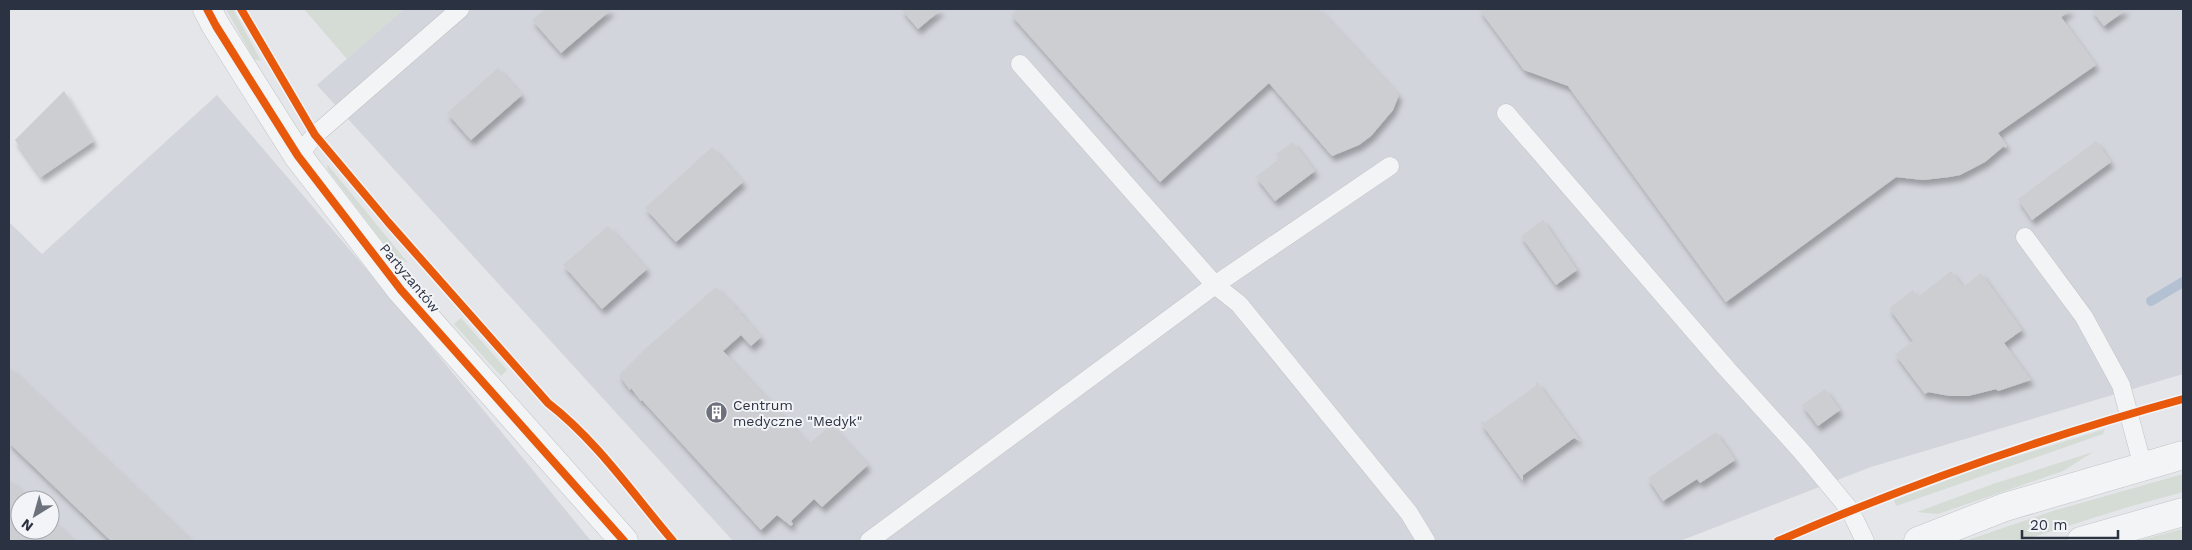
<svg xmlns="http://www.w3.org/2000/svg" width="2192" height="550" font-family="'Work Sans',sans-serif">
<defs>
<filter id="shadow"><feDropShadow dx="3" dy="5.5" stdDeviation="2.5" flood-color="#0004"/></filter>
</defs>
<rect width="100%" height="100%" fill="#e4e6e9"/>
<g fill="#d3d5dc" fill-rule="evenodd">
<polygon points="404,9 2183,9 2183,374 1871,467 1680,541 733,541 317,85"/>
<path d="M217 95 392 299 591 541H9V222L42 254ZM20 500H50V530H20Z"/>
</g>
<g fill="#d4dcd5">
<polygon points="226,9 233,9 261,61 254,59"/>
<polygon points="304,9 404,9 347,59"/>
<polygon points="327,164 408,263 395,258 328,170"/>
<polygon points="461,318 507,370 501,376 454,324"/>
<polygon points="2105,429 2103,434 1896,506 1894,500 1982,467"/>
<polygon points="2093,452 2063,471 1938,514 1917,512 1993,484"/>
<polygon points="2183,474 2183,492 2128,507 2020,541 1965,541 2053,511"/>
<polygon points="2183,529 2183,541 2136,541"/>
</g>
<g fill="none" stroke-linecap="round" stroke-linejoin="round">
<polyline stroke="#b4c1d2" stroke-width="10" points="2151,301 2183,282"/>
</g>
<g fill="#ccced1" filter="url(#shadow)">
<polygon points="545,9 612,9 561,53 532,20"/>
<polygon points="901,9 942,9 918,29"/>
<polygon points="1017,9 1319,9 1399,95 1393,110 1371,136 1359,145 1332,156 1269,83 1160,182 1011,15"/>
<polygon points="1479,9 2072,9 2061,17 2096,65 1998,133 2007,146 2005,148 2004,146 1985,162 1960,175 1949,177 1923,180 1896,177 1726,302 1568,86 1524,70"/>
<polygon points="2091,9 2127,9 2104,26"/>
<polygon points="498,68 522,95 471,140 447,113"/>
<polygon points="64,91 94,141 41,177 15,140"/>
<polygon points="2096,141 2111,162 2032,220 2018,199"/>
<polygon points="1293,142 1315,171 1275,201 1256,177 1279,159 1276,154"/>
<polygon points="712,147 743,182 676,242 645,208"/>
<polygon points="1543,220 1577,270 1556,285 1521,236"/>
<polygon points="608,226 647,269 602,309 563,265"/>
<polygon points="1951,271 1963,287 1981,273 2022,330 2004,343 2031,380 1998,391 1996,389 1968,396 1950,396 1928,392 1925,394 1895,354 1913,341 1889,308 1913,290 1918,297"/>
<polygon points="716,287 735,306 734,307 741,312 740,313 761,337 751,346 741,335 723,351 809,444 831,425 868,465 822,507 814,499 791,521 793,524 791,526 777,515 761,530 642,400 641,401 631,388 630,390 619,375 645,349"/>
<polygon points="9,367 192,541 111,541 9,443"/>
<polygon points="1537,382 1580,441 1574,438 1523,475 1523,481 1481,423 1483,421 1484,423 1537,385 1535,384"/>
<polygon points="1825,389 1840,410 1818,426 1802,405"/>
<polygon points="1716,432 1735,460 1700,483 1697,479 1663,501 1648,478"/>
<polygon points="9,479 31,500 20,500 20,530 50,530 50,518 74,541 9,541"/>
</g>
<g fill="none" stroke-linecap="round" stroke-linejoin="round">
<defs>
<g id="service">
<polyline points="1020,64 1215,285 1390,166"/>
<polyline points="1506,113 1727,369 1802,452 1850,510 1865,541"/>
<polyline points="298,156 315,135 460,9"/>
<polyline points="2025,237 2084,317 2121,385 2143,467"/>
<polyline points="869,541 1215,285 1239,304 1409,513 1426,541"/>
</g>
<g id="tertiary">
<polyline points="207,9 216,26 298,156 401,290 624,541"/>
<polyline points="1918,541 2005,507 2183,455"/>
<polyline points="2081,541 2183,512"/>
</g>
</defs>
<use href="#service" stroke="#c2c4c7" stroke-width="19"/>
<use href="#tertiary" stroke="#c2c4c7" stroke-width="29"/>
<use href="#service" stroke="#f3f4f5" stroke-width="18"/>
<use href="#tertiary" stroke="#f3f4f5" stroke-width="28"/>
<defs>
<g id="cycleway">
<polyline points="207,9 216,26 298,156 401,290 624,541"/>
<path d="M241 9 315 135 388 222 548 403C597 441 633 494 673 541"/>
<path d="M1778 541C1910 484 2044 437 2183 399"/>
</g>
</defs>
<use href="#cycleway" stroke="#f2f4f7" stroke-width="11"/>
<use href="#cycleway" stroke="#e8590c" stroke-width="8"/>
</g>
<defs>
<symbol id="building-disc" viewBox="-11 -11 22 22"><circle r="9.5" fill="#6c717c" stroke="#f2f4f7"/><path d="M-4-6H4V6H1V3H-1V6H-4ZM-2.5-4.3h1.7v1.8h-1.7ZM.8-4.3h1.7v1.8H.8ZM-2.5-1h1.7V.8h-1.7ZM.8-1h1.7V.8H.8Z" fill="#fff"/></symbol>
</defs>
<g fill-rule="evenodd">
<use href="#building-disc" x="704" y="400" width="25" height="25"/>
</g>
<g text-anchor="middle" stroke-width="4" stroke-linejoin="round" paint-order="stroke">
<g font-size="14" fill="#2b3241" stroke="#f2f4f7">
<text transform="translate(410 278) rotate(50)" y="5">Partyzantów</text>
</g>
<g font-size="14" fill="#2b3241" stroke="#f2f4f7" text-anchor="start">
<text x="733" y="410">Centrum<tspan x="733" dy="16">medyczne "Medyk"</tspan></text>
</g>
</g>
<rect width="2192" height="550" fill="none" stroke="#2b3241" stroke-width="20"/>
<g transform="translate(35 515) rotate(217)"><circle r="24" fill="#f2f4f7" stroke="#a2a6ae"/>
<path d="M0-4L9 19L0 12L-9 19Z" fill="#6c717c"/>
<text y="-8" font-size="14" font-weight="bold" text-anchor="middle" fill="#2b3241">N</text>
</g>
<path d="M2022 530v8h96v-8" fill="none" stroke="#2b3241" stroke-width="2.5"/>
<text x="2030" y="530" font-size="15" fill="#2b3241" stroke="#f2f4f7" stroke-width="4" paint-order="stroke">20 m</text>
</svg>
